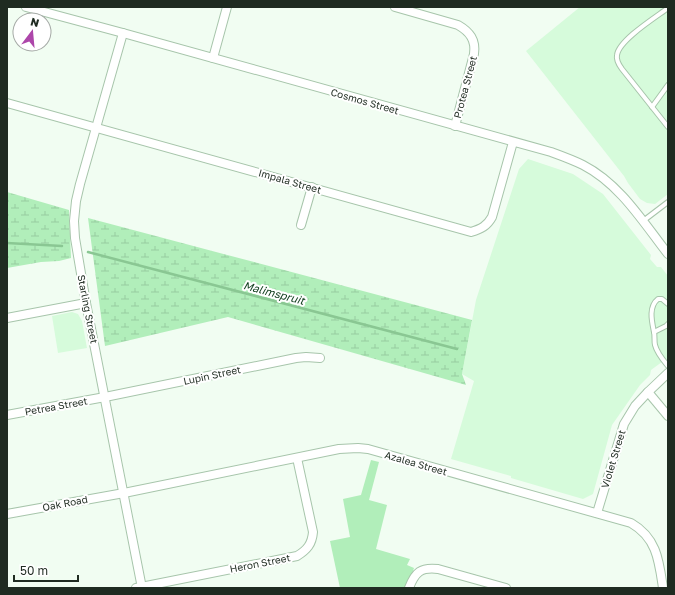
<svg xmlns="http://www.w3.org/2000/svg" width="675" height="595" font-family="'Golos Text',sans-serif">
<defs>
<pattern id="wetland-marsh" width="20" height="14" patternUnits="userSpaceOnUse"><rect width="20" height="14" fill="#b1eeba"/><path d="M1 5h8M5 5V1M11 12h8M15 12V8" fill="none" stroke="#98cca0"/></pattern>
</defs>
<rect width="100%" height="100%" fill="#f1fdf2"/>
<g fill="#d6fbdb">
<polygon points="580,7 668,7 668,194 655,204 647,203 640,199 628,183 624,176 526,51"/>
<polygon points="528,159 573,174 603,194 651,255 650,259 657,267 661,267 668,276 668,359 666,359 651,370 650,375 640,385 612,425 593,494 583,499 511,478 511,476 451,459 474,381 462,374 476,300 519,169"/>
<polygon points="72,312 78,314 82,321 87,348 58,353 52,316"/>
</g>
<polygon fill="#b1eeba" points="371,460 379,462 369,500 387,505 376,549 410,559 407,565 414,568 407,588 340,588 330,541 350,537 343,499 361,495"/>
<g fill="url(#wetland-marsh)">
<polygon points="7,192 69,210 71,258 59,261 41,262 7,268"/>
<polygon points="88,218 472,320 462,374 466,385 228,317 105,346"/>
</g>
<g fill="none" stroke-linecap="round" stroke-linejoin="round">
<g stroke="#8ac793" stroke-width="2.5">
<polyline points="7,243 62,246"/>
<polyline points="88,252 457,349"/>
</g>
<defs>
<g id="lane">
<path d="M668 8C656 17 619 40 617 55 616 60 619 65 622 69L668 127"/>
<polyline points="652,107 668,85"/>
<polyline points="643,221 668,202"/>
<path d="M668 304 662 299H658C648 307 652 322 654 332 655 336 654 341 655 345 657 353 663 360 668 366"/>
<polyline points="654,332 666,326 668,324"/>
</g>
<g id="street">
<path d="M26 7 123 33 551 152C562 156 573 160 583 165 620 184 643 222 668 254"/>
<path d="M395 7 458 25C470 32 476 40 474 54L455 126"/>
<polyline points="123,33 80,184 76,201 74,221 75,238 86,303 142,588"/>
<polyline points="213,58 227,7"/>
<path d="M7 103 471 232C481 229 487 226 492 217L513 142"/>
<polyline points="301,225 312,187"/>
<polyline points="7,318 86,303"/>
<polyline points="648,392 668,416"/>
<polyline points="7,415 105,397 296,358 306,357 320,358"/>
<polyline points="597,513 624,424 635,406 648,392 668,373"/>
<path d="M7 514 124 493 339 449 358 448 368 449 631 523C657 538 659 561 663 588"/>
<path d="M136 588 297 556C307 550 312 544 313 532L297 458"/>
<path d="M409 588C415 572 421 567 438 569L506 588"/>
</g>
</defs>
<use href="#lane" stroke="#a7c5ab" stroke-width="6"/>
<use href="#street" stroke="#a7c5ab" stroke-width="10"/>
<use href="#lane" stroke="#fff" stroke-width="4"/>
<use href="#street" stroke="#fff" stroke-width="8"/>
</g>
<g text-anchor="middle" stroke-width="4" stroke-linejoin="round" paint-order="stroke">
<g font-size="10" fill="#1f2b21" stroke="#fff">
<text transform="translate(465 87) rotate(-75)" y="4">Protea Street</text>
<text transform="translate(365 101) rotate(16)" y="4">Cosmos Street</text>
<text transform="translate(290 181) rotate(16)" y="4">Impala Street</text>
<text transform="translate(88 309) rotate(79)" y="4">Starling Street</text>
<text transform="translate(212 375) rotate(-12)" y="4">Lupin Street</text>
<text transform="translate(56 406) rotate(-10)" y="4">Petrea Street</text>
<text transform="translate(613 459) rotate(-73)" y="4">Violet Street</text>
<text transform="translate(416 463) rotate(16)" y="4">Azalea Street</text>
<text transform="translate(65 503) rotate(-11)" y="4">Oak Road</text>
<text transform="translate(260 563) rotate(-11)" y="4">Heron Street</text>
</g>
<g font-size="11" font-style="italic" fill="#0b3a18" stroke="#fff">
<text transform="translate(274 293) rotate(15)" y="4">Malimspruit</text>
</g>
</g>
<rect width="675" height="595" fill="none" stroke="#1f2b21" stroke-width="16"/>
<g transform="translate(32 32) rotate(16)"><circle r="19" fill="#ffffff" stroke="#a5aaa6"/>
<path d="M0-3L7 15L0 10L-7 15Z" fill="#ad46aa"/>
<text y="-6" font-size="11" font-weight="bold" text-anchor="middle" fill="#1f2b21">N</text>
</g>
<path d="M14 575v6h64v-6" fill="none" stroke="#1f2b21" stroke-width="2"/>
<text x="20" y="575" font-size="12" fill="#1f2b21" stroke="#ffffff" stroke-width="3" paint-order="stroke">50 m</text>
</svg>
